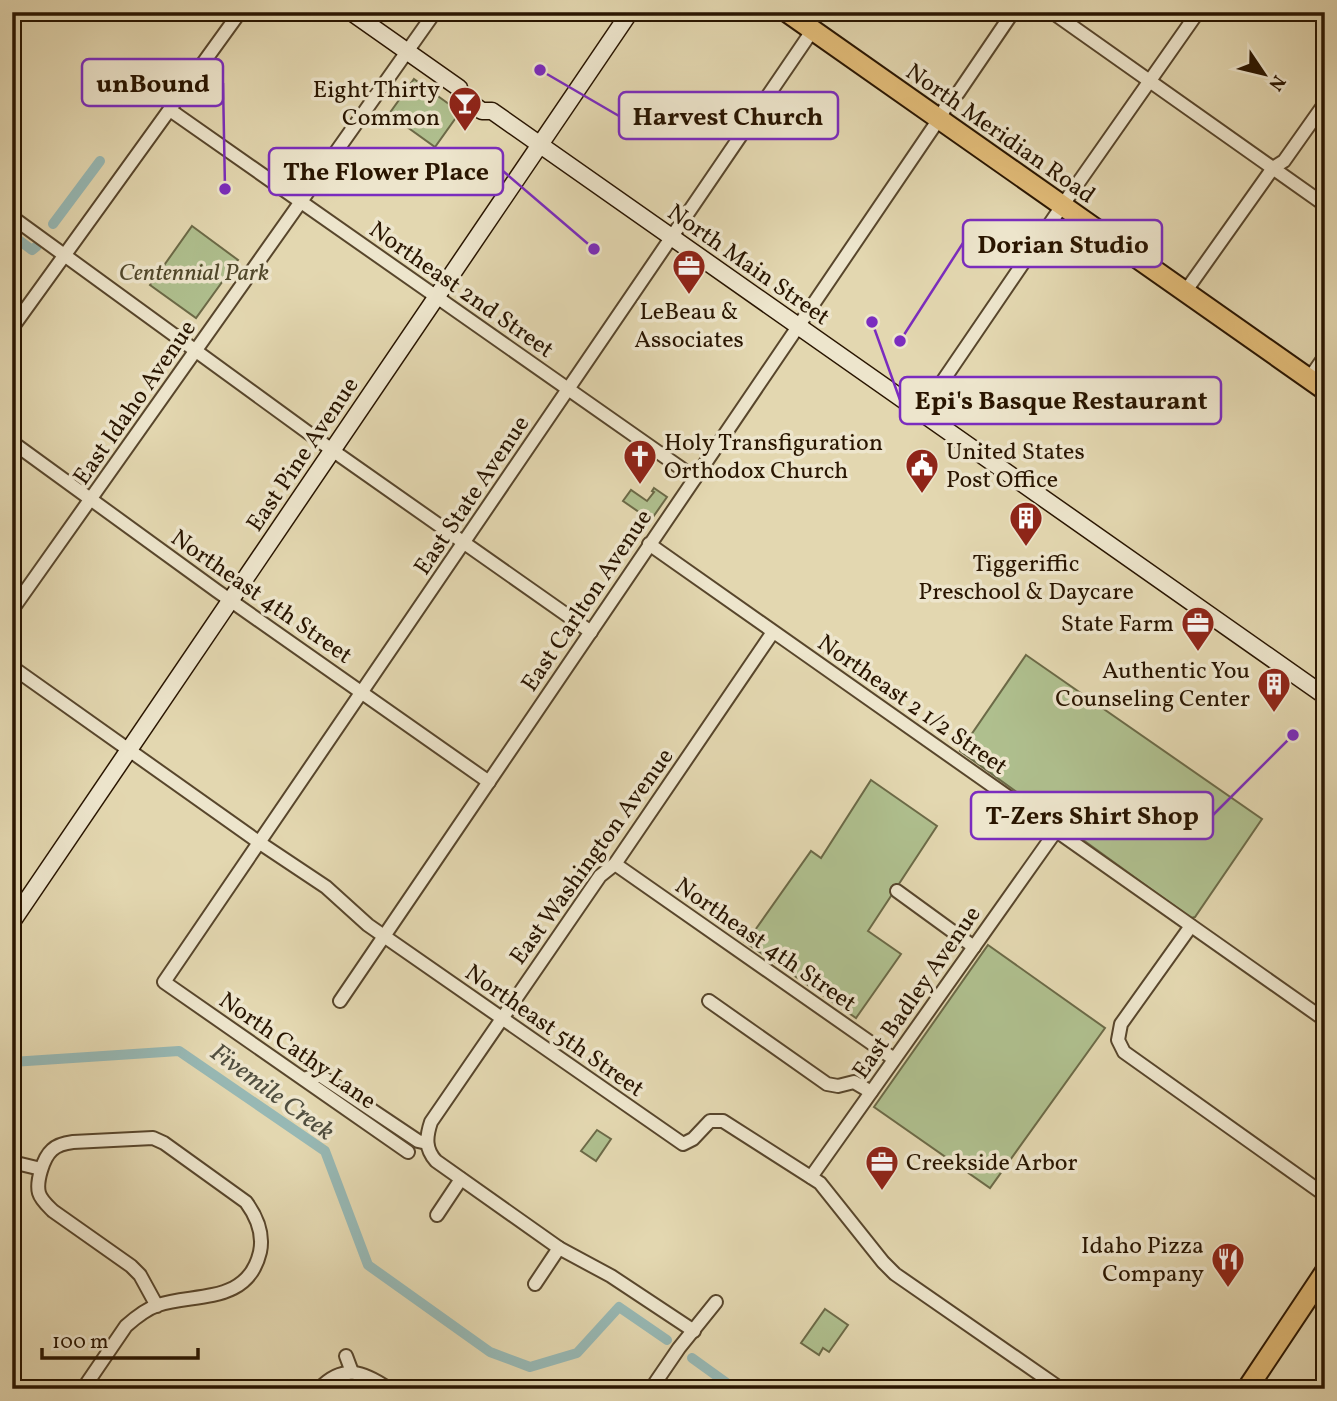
<svg xmlns="http://www.w3.org/2000/svg" width="1337" height="1401" font-family="Vollkorn,serif">
<rect width="100%" height="100%" fill="#e3d7b0"/>
<filter id="stains"><feTurbulence type="fractalNoise" baseFrequency=".00286" numOctaves="4"/><feColorMatrix values="0 0 0 0 .2 0 0 0 0 .09 0 0 0 0 .02 0 0 0 .5 -.17"/></filter>
<radialGradient id="worn" r=".72"><stop offset=".6" stop-color="#630" stop-opacity="0"/><stop offset="1" stop-color="#630" stop-opacity=".3"/></radialGradient>
<g fill="#afbf8e" stroke="#6c6a47" stroke-width="2">
<polygon points="414,79 460,112 435,147 389,114"/>
<polygon points="192,226 238,260 196,318 150,285"/>
<polygon points="654,488 667,497 644,530 646,517 623,501 631,490 647,501 654,492 652,491"/>
<polygon points="1026,655 1262,819 1195,917 1191,918 960,751"/>
<polygon points="871,780 937,826 868,931 901,954 856,1018 745,942 748,940 811,851 821,858"/>
<polygon points="988,945 1105,1028 990,1188 874,1107"/>
<polygon points="597,1130 611,1139 596,1161 581,1151"/>
<polygon points="825,1309 848,1325 829,1352 823,1348 819,1355 801,1343"/>
</g>
<g fill="none" stroke-linecap="round" stroke-linejoin="round">
<g stroke="#97b8b4" stroke-width="10">
<polyline points="53,224 100,161"/>
<polyline points="12,235 32,250 37,246"/>
<polyline points="12,1062 179,1051 325,1151 368,1265 490,1352 530,1367 577,1353 619,1307 667,1340"/>
<polyline points="692,1358 735,1389"/>
</g>
<defs>
<g id="street">
<polyline points="1052,12 1325,205"/>
<polyline points="170,110 695,478"/>
<polyline points="12,217 332,450 591,632"/>
<polyline points="1185,292 1273,168 1284,161 1325,103"/>
<polyline points="12,328 240,12"/>
<polyline points="1309,379 1325,356"/>
<polyline points="921,413 1062,206 1198,12"/>
<polyline points="12,442 217,591 489,782"/>
<polyline points="649,544 1325,1020"/>
<polyline points="12,610 435,12"/>
<polyline points="12,667 260,843 326,887 368,925 683,1144 693,1139 710,1121 723,1121 820,1183 883,1262 895,1274 1061,1389"/>
<polyline points="615,864 894,1059"/>
<polyline points="897,891 974,947"/>
<polyline points="1191,926 1121,1024 1118,1040 1124,1052 1325,1195"/>
<path d="M340 1001C539 707 737 412 939 119L949 101 958 93 1013 12"/>
<polyline points="709,1001 827,1084 838,1086 854,1082 871,1092"/>
<polyline points="304,1079 312,1076 321,1076 418,1141 427,1143"/>
<polyline points="408,1152 164,982 812,31"/>
<polyline points="12,1162 41,1169"/>
<polyline points="811,1177 1056,831"/>
<polyline points="437,1215 461,1179"/>
<polyline points="535,1284 559,1248"/>
<path d="M694 1331 611 1276 559 1248 436 1161C425 1149 426 1137 431 1122L600 876 615 864 773 632"/>
<polyline points="346,1356 352,1372"/>
<path d="M83 1389 126 1326C135 1318 146 1309 158 1305 196 1293 248 1304 260 1252 264 1233 257 1217 246 1202L164 1143 153 1138 73 1142C65 1143 57 1145 52 1150 43 1158 36 1182 39 1193 41 1200 48 1206 53 1211L131 1266 140 1275 157 1306"/>
<path d="M319 1389C343 1364 363 1371 389 1389"/>
<polyline points="651,1389 679,1348 716,1302"/>
</g>
<g id="secondary">
<polyline points="351,12 459,88 461,96 482,111 492,111 1325,696"/>
<polyline points="12,922 630,12"/>
</g>
<g id="primary">
<polyline points="787,12 1325,390"/>
<polyline points="1247,1389 1325,1272"/>
</g>
</defs>
<use href="#street" stroke="#58462c" stroke-width="16"/>
<use href="#secondary" stroke="#291500" stroke-width="19"/>
<use href="#primary" stroke="#291500" stroke-width="23"/>
<use href="#street" stroke="#ede5cc" stroke-width="12"/>
<use href="#secondary" stroke="#ede5cc" stroke-width="16"/>
<use href="#primary" stroke="#e2bc78" stroke-width="19"/>
</g>
<defs>
<symbol id="bar-pin" viewBox="-11 -11 22 30"><path d="M0 17L-7.5 6A9.5 9.5 0 1 1 7.5 6Z" fill="#8f2418" stroke="#ede5cc"/><path d="M-6-5H6L.8 .8V4.5H3.5V6h-7V4.5H-.8V.8Z" fill="#fff"/></symbol>
<symbol id="office-pin" viewBox="-11 -11 22 30"><path d="M0 17L-7.5 6A9.5 9.5 0 1 1 7.5 6Z" fill="#8f2418" stroke="#ede5cc"/><path d="M-6-3h4V-5.5h4V-3h4V5H-6ZM-1-4.5V-3h2v-1.5ZM-6 0V1H6V0Z" fill="#fff"/></symbol>
<symbol id="church-pin" viewBox="-11 -11 22 30"><path d="M0 17L-7.5 6A9.5 9.5 0 1 1 7.5 6Z" fill="#8f2418" stroke="#ede5cc"/><path d="M-1.2-6h2.4v3.5h3.3v2.4h-3.3V6h-2.4V-.1h-3.3v-2.4h3.3Z" fill="#fff"/></symbol>
<symbol id="civic-pin" viewBox="-11 -11 22 30"><path d="M0 17L-7.5 6A9.5 9.5 0 1 1 7.5 6Z" fill="#8f2418" stroke="#ede5cc"/><path d="M-.6-6.5H3V-4.5H.6V-3L4-1V1h2V6H-6V1h2V-1L-.6-3ZM-1.2 2.5V6h2.4V2.5Z" fill="#fff"/></symbol>
<symbol id="building-pin" viewBox="-11 -11 22 30"><path d="M0 17L-7.5 6A9.5 9.5 0 1 1 7.5 6Z" fill="#8f2418" stroke="#ede5cc"/><path d="M-4-6H4V6H1V3H-1V6H-4ZM-2.5-4.3h1.7v1.8h-1.7ZM.8-4.3h1.7v1.8H.8ZM-2.5-1h1.7V.8h-1.7ZM.8-1h1.7V.8H.8Z" fill="#fff"/></symbol>
<symbol id="restaurant-pin" viewBox="-11 -11 22 30"><path d="M0 17L-7.5 6A9.5 9.5 0 1 1 7.5 6Z" fill="#8f2418" stroke="#ede5cc"/><path d="M-5-6h1v4h1v-4h1v4h1v-4h1v5L-1.5 .5V6h-2V.5L-5-1ZM5-6V6H3V1.5H1.5Q1.5-4 5-6Z" fill="#fff"/></symbol>
</defs>
<g fill-rule="evenodd">
<use href="#bar-pin" x="446" y="84" width="38" height="52"/>
<use href="#office-pin" x="670" y="247" width="38" height="52"/>
<use href="#church-pin" x="621" y="437" width="38" height="52"/>
<use href="#civic-pin" x="903" y="446" width="38" height="52"/>
<use href="#building-pin" x="1007" y="499" width="38" height="52"/>
<use href="#office-pin" x="1179" y="604" width="38" height="52"/>
<use href="#building-pin" x="1255" y="665" width="38" height="52"/>
<use href="#office-pin" x="863" y="1143" width="38" height="52"/>
<use href="#restaurant-pin" x="1209" y="1240" width="38" height="52"/>
</g>
<g text-anchor="middle" stroke-width="7" stroke-linejoin="round" paint-order="stroke">
<g font-size="24" fill="#291500" stroke="#ede5cc" text-anchor="end">
<text x="440" y="97">Eight Thirty<tspan x="440" dy="28">Common</tspan></text>
<text x="689" y="319" text-anchor="middle">LeBeau &amp;<tspan x="689" dy="28">Associates</tspan></text>
<text x="664" y="450" text-anchor="start">Holy Transfiguration<tspan x="664" dy="28">Orthodox Church</tspan></text>
<text x="946" y="459" text-anchor="start">United States<tspan x="946" dy="28">Post Office</tspan></text>
<text x="1026" y="571" text-anchor="middle">Tiggeriffic<tspan x="1026" dy="28">Preschool &amp; Daycare</tspan></text>
<text x="1174" y="631">State Farm</text>
<text x="1250" y="678">Authentic You<tspan x="1250" dy="28">Counseling Center</tspan></text>
<text x="906" y="1170" text-anchor="start">Creekside Arbor</text>
<text x="1204" y="1253">Idaho Pizza<tspan x="1204" dy="28">Company</tspan></text>
</g>
<g font-size="24" fill="#291500" stroke="#ede5cc">
<text transform="translate(1001 133) rotate(35)" y="8">North Meridian Road</text>
<text transform="translate(749 264) rotate(35)" y="8">North Main Street</text>
<text transform="translate(462 289) rotate(35)" y="8">Northeast 2nd Street</text>
<text transform="translate(134 402) rotate(-55)" y="8">East Idaho Avenue</text>
<text transform="translate(302 454) rotate(-56)" y="8">East Pine Avenue</text>
<text transform="translate(471 495) rotate(-56)" y="8">East State Avenue</text>
<text transform="translate(262 596) rotate(35)" y="8">Northeast 4th Street</text>
<text transform="translate(586 600) rotate(-56)" y="8">East Carlton Avenue</text>
<text transform="translate(913 704) rotate(35)" y="8">Northeast 2 1/2 Street</text>
<text transform="translate(591 856) rotate(-54)" y="8">East Washington Avenue</text>
<text transform="translate(766 944) rotate(35)" y="8">Northeast 4th Street</text>
<text transform="translate(916 992) rotate(-55)" y="8">East Badley Avenue</text>
<text transform="translate(555 1030) rotate(35)" y="8">Northeast 5th Street</text>
<text transform="translate(298 1050) rotate(35)" y="8">North Cathy Lane</text>
</g>
<g font-size="24" font-style="italic" fill="#51482b" stroke="#ede5cc">
<text x="194" y="280">Centennial Park</text>
</g>
<g font-size="26" font-style="italic" fill="#504e3f" stroke="#ede5cc">
<text transform="translate(273 1091) rotate(36)" y="9">Fivemile Creek</text>
</g>
</g>
<path fill="none" stroke="#7b2cbf" stroke-width="2.5" d="M225 189L223 83M540 70L619 116M594 249L503 171M900 341L963 243M872 322L900 400M1293 735L1213 815"/>
<g fill="#7b2cbf" stroke="#ede5cc" stroke-width="2.5">
<circle cx="225" cy="189" r="7"/>
<circle cx="540" cy="70" r="7"/>
<circle cx="594" cy="249" r="7"/>
<circle cx="900" cy="341" r="7"/>
<circle cx="872" cy="322" r="7"/>
<circle cx="1293" cy="735" r="7"/>
</g>
<g fill="#ede5cc" stroke="#7b2cbf" stroke-width="2.5">
<rect x="82" y="59" width="141" height="47" rx="7"/>
<rect x="619" y="92" width="219" height="47" rx="7"/>
<rect x="269" y="148" width="234" height="47" rx="7"/>
<rect x="963" y="220" width="199" height="47" rx="7"/>
<rect x="900" y="377" width="321" height="47" rx="7"/>
<rect x="971" y="792" width="242" height="47" rx="7"/>
</g>
<g font-size="26" text-anchor="middle" font-weight="bold" fill="#291500">
<text x="153" y="92">unBound</text>
<text x="728" y="125">Harvest Church</text>
<text x="386" y="180">The Flower Place</text>
<text x="1063" y="253">Dorian Studio</text>
<text x="1061" y="409">Epi's Basque Restaurant</text>
<text x="1092" y="824">T-Zers Shirt Shop</text>
</g>
<rect width="1337" height="1401" fill="none" stroke="#e3d7b0" stroke-width="42"/>
<rect x="14" y="14" width="1309" height="1373" fill="none" stroke="#291500" stroke-width="3.5"/>
<rect x="21" y="21" width="1295" height="1359" fill="none" stroke="#291500" stroke-width="2"/>
<g transform="translate(1264 74) rotate(125)" stroke="#ede5cc" stroke-width="5" paint-order="stroke">
<path d="M0-5L12 26L0 18L-12 26Z" fill="#291500"/>
<text y="-10" font-size="19" font-weight="bold" text-anchor="middle" fill="#291500">N</text>
</g>
<path d="M42 1348v10h156v-10" fill="none" stroke="#291500" stroke-width="3.5"/>
<text x="52" y="1348" font-size="21" fill="#291500" stroke="#ede5cc" stroke-width="5" paint-order="stroke">100 m</text>
<rect width="100%" height="100%" filter="url(#stains)"/>
<rect width="100%" height="100%" fill="url(#worn)"/>
</svg>
